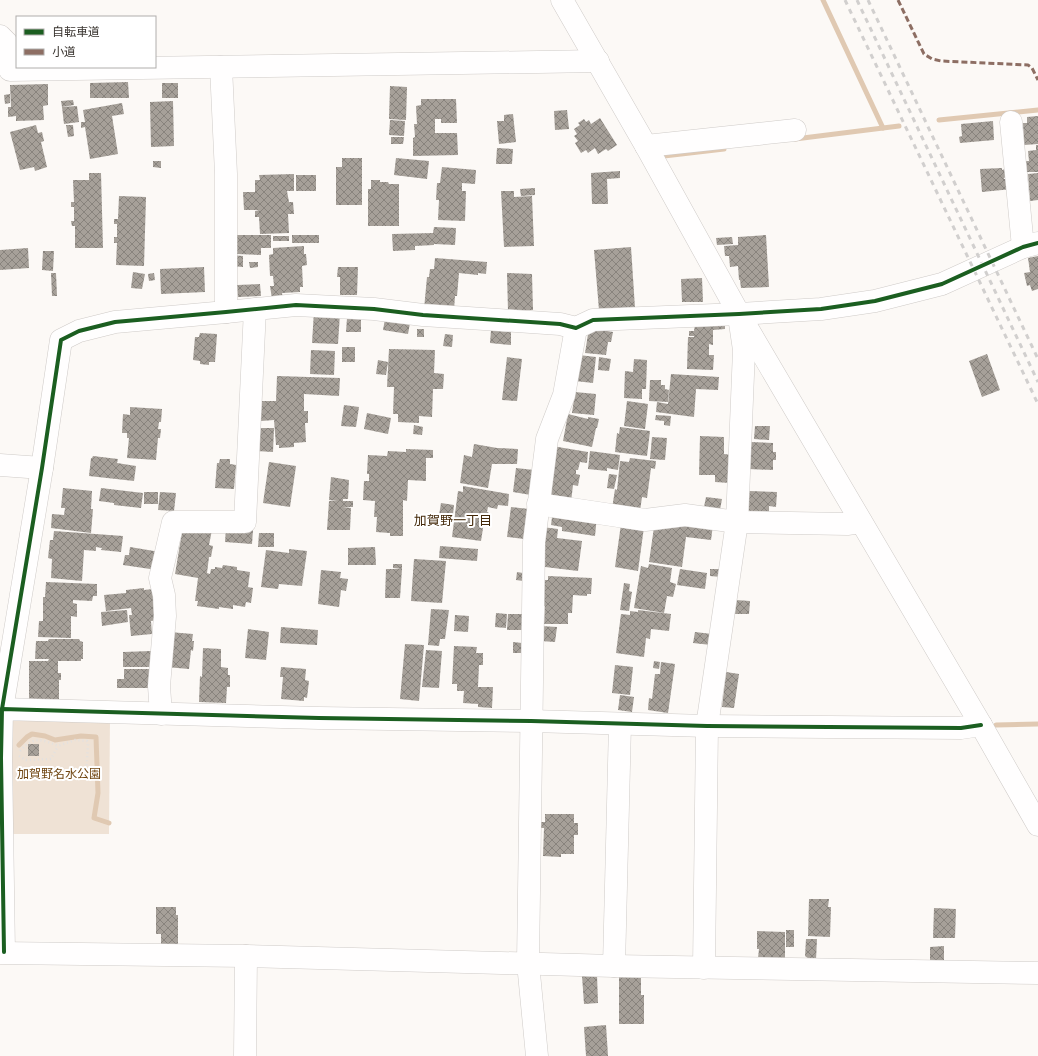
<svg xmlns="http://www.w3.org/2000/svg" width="1038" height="1056" font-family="Jost,'Noto Sans JP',sans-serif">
<defs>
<pattern id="building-cross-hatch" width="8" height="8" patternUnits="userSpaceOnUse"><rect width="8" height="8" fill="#a6a099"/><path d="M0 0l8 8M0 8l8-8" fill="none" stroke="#88837d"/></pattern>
</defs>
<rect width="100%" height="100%" fill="#fcf9f6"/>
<polygon fill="#efe2d5" points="13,715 110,718 109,834 10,834 7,725"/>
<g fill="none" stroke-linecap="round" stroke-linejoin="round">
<g stroke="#e0c9b2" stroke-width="5">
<polyline points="823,0 883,128"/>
<polyline points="939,120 1038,110"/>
<polyline points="795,139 899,126"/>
<polyline points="664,156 724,149"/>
<polyline points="996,725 1038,724"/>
<polyline points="19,745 27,737 32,734 45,736 55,740 81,736 96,737 98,793 94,818 109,823"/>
</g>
</g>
<g fill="url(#building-cross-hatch)">
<polygon points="128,82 129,98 90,98 90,83"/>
<rect x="162" y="83" width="16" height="15"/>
<polygon points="48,84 48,105 43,106 44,120 16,121 16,116 8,117 8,107 11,107 10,85"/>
<polygon points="390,86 407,87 406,120 389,119"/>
<polygon points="10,94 10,103 5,104 4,95"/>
<polygon points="421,99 456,99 457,123 441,123 441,119 435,119 435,133 457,133 458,155 413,156 413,138 415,137 414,124 417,124 416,106 421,105"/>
<polygon points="73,100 74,105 62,107 61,101"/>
<polygon points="173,101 174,146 151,147 150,102"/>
<polygon points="122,103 124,114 112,116 118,154 90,159 85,127 81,128 81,122 85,122 83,110"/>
<polygon points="77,106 79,122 64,124 62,107"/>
<polygon points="567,110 569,129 555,130 554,111"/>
<polygon points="513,114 516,142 499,144 497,121 504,121 504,115"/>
<polygon points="1038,116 1038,144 1024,145 1023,123 1027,123 1027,117"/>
<polygon points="600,118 617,145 608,151 606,149 598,154 595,148 588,153 586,150 581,153 575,143 578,141 574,136 577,134 574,129 580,125 578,123 584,119 586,122 589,120 591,124"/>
<polygon points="390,120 405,121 404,136 389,135"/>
<polygon points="993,121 994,140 960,143 959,137 962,136 961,124"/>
<polygon points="36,125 38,133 42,132 44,141 41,142 47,167 35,171 34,167 20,170 10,132"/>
<polygon points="66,125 73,125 74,136 68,137"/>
<polygon points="391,137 404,137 403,144 391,144"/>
<polygon points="1036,145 1038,145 1038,172 1027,172 1026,161 1029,161 1028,151 1036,150"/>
<polygon points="497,148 513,149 512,164 496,164"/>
<polygon points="342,158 362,158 362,205 336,205 336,167 342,167"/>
<polygon points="396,158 429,161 427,179 394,175"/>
<polygon points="153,161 161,161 161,168 153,167"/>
<polygon points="442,167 476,170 475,184 462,183 462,191 466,191 465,221 438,220 439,200 436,200 437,183 440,183"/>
<polygon points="1002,168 1002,170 1005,169 1006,177 1004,178 1004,179 1011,179 1012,189 982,192 980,169"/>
<polygon points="620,171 620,178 607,179 608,204 592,204 591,173"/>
<polygon points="89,173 101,173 103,248 75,248 75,226 72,226 71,221 74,221 74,207 71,207 71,202 74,202 73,180 89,180"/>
<polygon points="1038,173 1038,200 1030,201 1028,174"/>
<polygon points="294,174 294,191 287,191 289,202 293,202 294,214 288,214 289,233 260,234 259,217 255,217 255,211 260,210 244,210 243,192 255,192 255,180 260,180 259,175"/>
<rect x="296" y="175" width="20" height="16"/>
<polygon points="371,180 380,180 380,182 388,182 389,184 399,184 399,226 368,226 368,189 371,189"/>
<polygon points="535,188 535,195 521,196 520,189"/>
<polygon points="501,191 514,191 514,197 532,196 534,246 504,247"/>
<polygon points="119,196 146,197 144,266 116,265 117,243 114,243 114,237 117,237 117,224 114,224 114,219 118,219"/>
<polygon points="434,227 456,228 455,245 434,244 434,245 415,246 415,250 393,251 392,234 433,233"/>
<polygon points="237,235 271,235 271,248 261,248 261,255 237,254"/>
<rect x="292" y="235" width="27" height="8"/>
<polygon points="766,235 769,287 741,288 740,280 739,280 738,266 730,267 729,256 725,256 724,246 738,245 738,237"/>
<rect x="273" y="236" width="16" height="5"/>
<polygon points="732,237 733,244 717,245 716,238"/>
<polygon points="304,246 304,254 306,254 307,265 302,266 303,287 300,287 300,292 282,293 283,298 272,299 270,286 274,286 273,276 270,276 269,255 273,254 273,248"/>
<polygon points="631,247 635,308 599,310 594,250"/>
<polygon points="28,248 29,268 0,270 0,250"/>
<polygon points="43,251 54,251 53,271 42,270"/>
<polygon points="230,255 243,256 243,267 230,266"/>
<polygon points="1038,256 1038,289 1032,291 1030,285 1027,286 1024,273 1030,272 1028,258"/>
<polygon points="435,258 487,262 486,274 478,273 478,275 459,273 457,296 455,296 454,310 424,309 427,277 429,277 430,269 434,269"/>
<polygon points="249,262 258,262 258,267 250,268"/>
<polygon points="204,267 205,292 161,294 160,269"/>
<polygon points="338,267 358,267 357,295 340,295 340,277 337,277"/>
<polygon points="133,272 145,274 142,289 131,288"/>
<polygon points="51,273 56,273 57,296 52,296"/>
<polygon points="154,273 155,280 149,281 148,274"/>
<polygon points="507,273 532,274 533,310 508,311"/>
<polygon points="702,278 703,302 682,302 681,279"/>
<polygon points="260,284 261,296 238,297 237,285"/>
<polygon points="314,311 340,313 338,344 312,343"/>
<polygon points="347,318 361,319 361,332 346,332"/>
<polygon points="385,319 410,323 408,334 383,330"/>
<polygon points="725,322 725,329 713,330 713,345 709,344 709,355 714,355 713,370 687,369 688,337 694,337 694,336 689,336 689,331 694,331 695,324"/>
<polygon points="589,328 613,332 611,342 608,342 606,355 585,353"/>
<rect x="417" y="329" width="7" height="8"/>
<polygon points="491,330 511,332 511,345 490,343"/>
<polygon points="200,333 217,334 215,362 209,362 209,365 200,364 200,361 193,360 195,337 199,337"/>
<polygon points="445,334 453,335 452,347 443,346"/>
<rect x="342" y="347" width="13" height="15"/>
<polygon points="389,349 435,350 434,373 444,374 443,389 433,389 432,417 419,416 419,423 398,422 398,414 393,414 394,387 387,387"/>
<polygon points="311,350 335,351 334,375 310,374"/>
<polygon points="987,354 1000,390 982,397 969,361"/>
<polygon points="579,355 596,357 593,383 575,381"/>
<polygon points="507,357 522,359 517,401 502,400"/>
<polygon points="599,357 611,359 609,371 598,370"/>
<polygon points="634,359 647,360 646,389 642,389 642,399 624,398 625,371 633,372"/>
<polygon points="378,360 388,362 386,375 376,374"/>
<polygon points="671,374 719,377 718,390 696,389 694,417 656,412 657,402 668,404"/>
<polygon points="277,376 340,378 339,396 304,394 304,411 308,411 308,423 305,423 306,442 294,443 294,447 279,448 279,445 276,445 274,420 261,421 260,401 276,401"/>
<polygon points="650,380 661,380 661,385 665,385 665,389 669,390 668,402 649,401"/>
<polygon points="575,392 596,394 594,415 572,413"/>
<polygon points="627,401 648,404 645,429 624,426"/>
<polygon points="344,405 359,407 356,427 341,426"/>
<polygon points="130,407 162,409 161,422 159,422 158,429 161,429 160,438 158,438 156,460 127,458 129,438 127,438 127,433 122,433 123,414 130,415"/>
<polygon points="367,413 391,418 388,434 364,429"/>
<polygon points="568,414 588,419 588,417 599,419 597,428 596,428 592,447 563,441"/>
<polygon points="656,415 671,416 670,426 664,425 664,421 655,420"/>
<polygon points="414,425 423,427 422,435 413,434"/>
<polygon points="755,426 770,426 769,440 754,439"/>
<polygon points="620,427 650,431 647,456 615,452 617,433 619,434"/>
<polygon points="256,428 274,428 273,452 256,451"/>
<polygon points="700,436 724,437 724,454 732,455 730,483 715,482 715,475 699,475"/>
<polygon points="652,437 667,438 665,460 650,459"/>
<polygon points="750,442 773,443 773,452 776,452 776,460 773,460 773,470 749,469"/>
<polygon points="474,444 497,448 518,449 517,464 492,464 488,488 460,483 464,455 472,457"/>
<polygon points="552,446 588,452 587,463 580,462 578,470 576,470 576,474 580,475 578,486 573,485 571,502 545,496"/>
<polygon points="406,449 433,450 433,458 426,458 426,481 408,480 407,501 403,500 403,536 390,536 390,533 376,532 377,517 374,517 375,501 363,500 364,481 369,481 369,474 367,474 368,455 387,456 388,451 406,452"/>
<polygon points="590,451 620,455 618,470 607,468 607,471 588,469"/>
<polygon points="93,456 118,459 117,463 136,466 134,481 89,476 91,458 92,458"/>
<polygon points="630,458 656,461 655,469 651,468 647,498 642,497 640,511 612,509 615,489 617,490 620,461 629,462"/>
<polygon points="220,459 230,459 230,464 236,465 234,489 215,488 217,463 219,463"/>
<polygon points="269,462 296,466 290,507 263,503"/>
<polygon points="516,468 534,470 531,495 513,492"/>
<polygon points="609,474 617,475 614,489 607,488"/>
<polygon points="331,477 349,480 348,499 343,499 343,501 353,501 353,507 343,507 351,508 350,530 327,530 329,501 337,501 329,500"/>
<polygon points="463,486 509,494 508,506 498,505 497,509 488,507 487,512 489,513 488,523 484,522 481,541 452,537 458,491 463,492"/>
<polygon points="63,488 92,491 91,509 93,509 91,533 51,528 52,514 64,515 65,508 61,508"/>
<polygon points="101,488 143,493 141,508 114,505 114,503 99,501"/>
<polygon points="749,491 777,492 776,507 769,506 769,517 748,516"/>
<rect x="144" y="492" width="14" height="12"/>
<polygon points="160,492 176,493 174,511 158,510"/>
<polygon points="706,497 722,499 719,515 703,512"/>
<polygon points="441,503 454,505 452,524 438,522"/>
<polygon points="511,507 529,509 524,539 507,537"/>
<polygon points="553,510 597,516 595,536 562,531 562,527 551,525"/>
<polygon points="663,522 713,525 711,540 686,537 682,567 649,562 654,527"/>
<polygon points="621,524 644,527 638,571 615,567"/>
<polygon points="183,526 212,530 209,545 213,546 211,557 209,557 207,573 210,574 211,569 215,569 215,567 222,568 223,565 237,567 237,570 250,572 248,587 253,588 251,603 246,602 245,607 233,605 233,609 219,607 219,609 197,606 198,601 195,601 198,578 175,574"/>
<polygon points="542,527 558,529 557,538 582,541 578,571 537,566"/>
<polygon points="226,528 253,530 252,544 225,542"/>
<polygon points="54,531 123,536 121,552 101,550 102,548 96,547 96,551 84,550 82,581 51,578 52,559 48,558 50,540 53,540"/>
<polygon points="259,533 274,533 274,547 258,547"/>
<polygon points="440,546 478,549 477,561 439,558"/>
<polygon points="130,547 160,552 157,570 123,565 125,555 129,555"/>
<polygon points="375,547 376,565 348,565 348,548"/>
<polygon points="289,549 307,551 302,586 279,584 278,589 261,587 266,550 289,553"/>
<polygon points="414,559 446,561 442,603 411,601"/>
<polygon points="393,564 402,564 402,569 393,568"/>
<polygon points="649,564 672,568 670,582 676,584 673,597 667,596 664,613 634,608 641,566 648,568"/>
<polygon points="386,569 402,569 400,598 385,598"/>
<polygon points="680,569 707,573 705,589 677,585"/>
<polygon points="710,569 721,569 721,577 710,576"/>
<polygon points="321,570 341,572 340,578 348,579 346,591 341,590 339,607 318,604"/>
<polygon points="517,572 523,573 523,581 516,580"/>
<polygon points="548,576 592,578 591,594 587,594 587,596 573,595 572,613 568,613 568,624 544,624 545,606 536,606 537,580 548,580"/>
<polygon points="46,582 97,584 97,596 93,596 92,601 73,600 73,603 77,604 77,617 71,616 71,638 38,637 39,621 43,621 43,597 45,597"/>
<polygon points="624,583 630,584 629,591 632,592 629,611 620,610"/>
<polygon points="144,588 144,590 153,589 159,620 151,621 152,634 131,636 129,615 132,615 131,608 106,611 104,595 126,593 126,590"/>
<polygon points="736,600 750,601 749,614 735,614"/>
<polygon points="431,609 449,610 445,639 440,639 439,646 428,645"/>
<polygon points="127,610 128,622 102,626 101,612"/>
<polygon points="638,610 671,614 669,631 651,629 650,639 646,638 644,657 616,653 621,614 630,615 630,611 638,612"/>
<polygon points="496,613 507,614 506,628 495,627"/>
<polygon points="508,614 523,614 522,630 507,630"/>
<polygon points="455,615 469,616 468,632 454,631"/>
<polygon points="541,626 557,627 555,642 540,641"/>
<polygon points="281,627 318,630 317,645 280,643"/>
<polygon points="248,629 269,632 266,660 245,658"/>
<polygon points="169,632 193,634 192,641 194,641 193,651 191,650 189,669 166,667"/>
<polygon points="695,632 712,634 711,645 693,643"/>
<polygon points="49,639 79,639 80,641 83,642 83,659 81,659 81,661 58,661 58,673 61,673 61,680 59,680 59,699 29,699 29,661 48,661 49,659 35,659 36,641 48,641"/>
<polygon points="513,642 522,643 522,653 513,653"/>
<polygon points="405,644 424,645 419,701 400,699"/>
<polygon points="454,646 477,647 476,653 483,653 483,665 479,665 478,687 493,687 492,708 478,707 478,704 463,703 464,691 457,691 457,684 452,684"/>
<polygon points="203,648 221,649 221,667 228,668 228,675 230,675 230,687 227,687 226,703 199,702 200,676 202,677"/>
<polygon points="426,650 442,651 439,688 422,687"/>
<polygon points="151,651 151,667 123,667 123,652"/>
<polygon points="654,661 660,662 659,669 653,668"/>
<polygon points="661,662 675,664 668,713 648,710 649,698 652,699 655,674 660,674"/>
<polygon points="615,665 633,667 630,695 612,693"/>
<polygon points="281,667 306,669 305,680 309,681 307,698 304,697 304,701 281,699 283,677 280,677"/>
<polygon points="124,669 149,669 150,688 117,688 117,679 124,679"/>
<polygon points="726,672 739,674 734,708 722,707"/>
<polygon points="620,695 634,697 632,712 618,710"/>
<rect x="28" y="744" width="11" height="12"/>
<polygon points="545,814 574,814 574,823 578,823 578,835 574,835 574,854 561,854 561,857 543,856 544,828 539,828 539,822 545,822"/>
<polygon points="809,899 829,899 828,907 831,907 830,937 808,936"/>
<polygon points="156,907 176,907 176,915 178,915 178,944 161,945 161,934 156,934"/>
<polygon points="934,908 956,909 955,938 933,938"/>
<rect x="786" y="930" width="8" height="17"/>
<polygon points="757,931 785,932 785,959 758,958 759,949 757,949"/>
<polygon points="806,939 817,939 816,960 809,959 805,956"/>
<polygon points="944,946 944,960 930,960 930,947"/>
<polygon points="597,975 598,1003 584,1004 582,976"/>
<polygon points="619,976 641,976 641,995 644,995 644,1024 619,1024"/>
<polygon points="606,1025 608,1056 586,1056 584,1027"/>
</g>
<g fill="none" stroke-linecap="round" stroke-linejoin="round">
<defs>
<g id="minor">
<polyline points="562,0 646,146 739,314 981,725 1038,825"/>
<polyline points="0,36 7,43 10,70 598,61"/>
<polyline points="221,67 226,174 226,312"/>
<polyline points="1011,122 1023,247"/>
<polyline points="646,146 795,130"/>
<polyline points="0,465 42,468"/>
<polyline points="538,504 645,520 685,515 737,522 847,524 861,522"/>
<polyline points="2,709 42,468 61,340 79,331 115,322 226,312 296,305 374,309 423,315 560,324 576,328 593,320 739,314 821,309 875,301 942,284 1023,247 1038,243"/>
<polyline points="161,714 159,686 165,616 164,595 160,578 173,522 245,522 255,309"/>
<polyline points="4,952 1,758 2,709 319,718 531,721 707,726 961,728 981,725"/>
<polyline points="0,953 246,956 614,966 1038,973"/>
<polyline points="614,966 620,724"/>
<polyline points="704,968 707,726 737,522 744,350 740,323"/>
<polyline points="245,1056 246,956"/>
<polyline points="537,1056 528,963 534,542 547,439 564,395 576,328"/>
</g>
</defs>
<use href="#minor" stroke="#cfcbc8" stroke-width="23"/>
<g stroke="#e2e1e0" stroke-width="2.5" stroke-dasharray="1 3" stroke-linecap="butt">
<path d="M20 751C34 736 41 739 58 746L75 740 87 741 88 744 86 775"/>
<polyline points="19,756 26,760 51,759 58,746"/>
</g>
<use href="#minor" stroke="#fffefe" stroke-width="22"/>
<g stroke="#d1cfce" stroke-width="3" stroke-dasharray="5 5" stroke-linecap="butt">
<polyline points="845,0 1038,404"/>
<polyline points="857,0 1038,382"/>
<polyline points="868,0 1038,359"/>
</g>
<polyline stroke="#8d6e63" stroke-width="3" stroke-dasharray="6 3" stroke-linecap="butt" points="898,0 924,54 932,59 941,61 1028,65 1032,68 1038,80"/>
<defs>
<g id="cycleway">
<polyline points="2,709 42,468 61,340 79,331 115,322 226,312 296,305 374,309 423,315 560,324 576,328 593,320 739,314 821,309 875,301 942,284 1023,247 1038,243"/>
<polyline points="4,952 1,758 2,709 319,718 531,721 707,726 961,728 981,725"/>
</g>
</defs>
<use href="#cycleway" stroke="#fff" stroke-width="6"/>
<use href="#cycleway" stroke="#1b5e20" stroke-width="4"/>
</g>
<g text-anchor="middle" stroke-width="4" stroke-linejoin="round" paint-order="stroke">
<g font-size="12" fill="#6f4510" stroke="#fff">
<text x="59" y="778">加賀野名水公園</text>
</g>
<g font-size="13" fill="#432808" stroke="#fff">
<text x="453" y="525">加賀野一丁目</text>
</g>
</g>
<rect x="16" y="16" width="140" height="52" fill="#ffffff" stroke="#b0aeac"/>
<rect x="24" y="29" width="20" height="6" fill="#1b5e20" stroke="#b0aeac"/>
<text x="52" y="36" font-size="12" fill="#3a3530">自転車道</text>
<rect x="24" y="49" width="20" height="6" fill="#8d6e63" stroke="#b0aeac"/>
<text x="52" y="56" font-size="12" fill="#3a3530">小道</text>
</svg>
